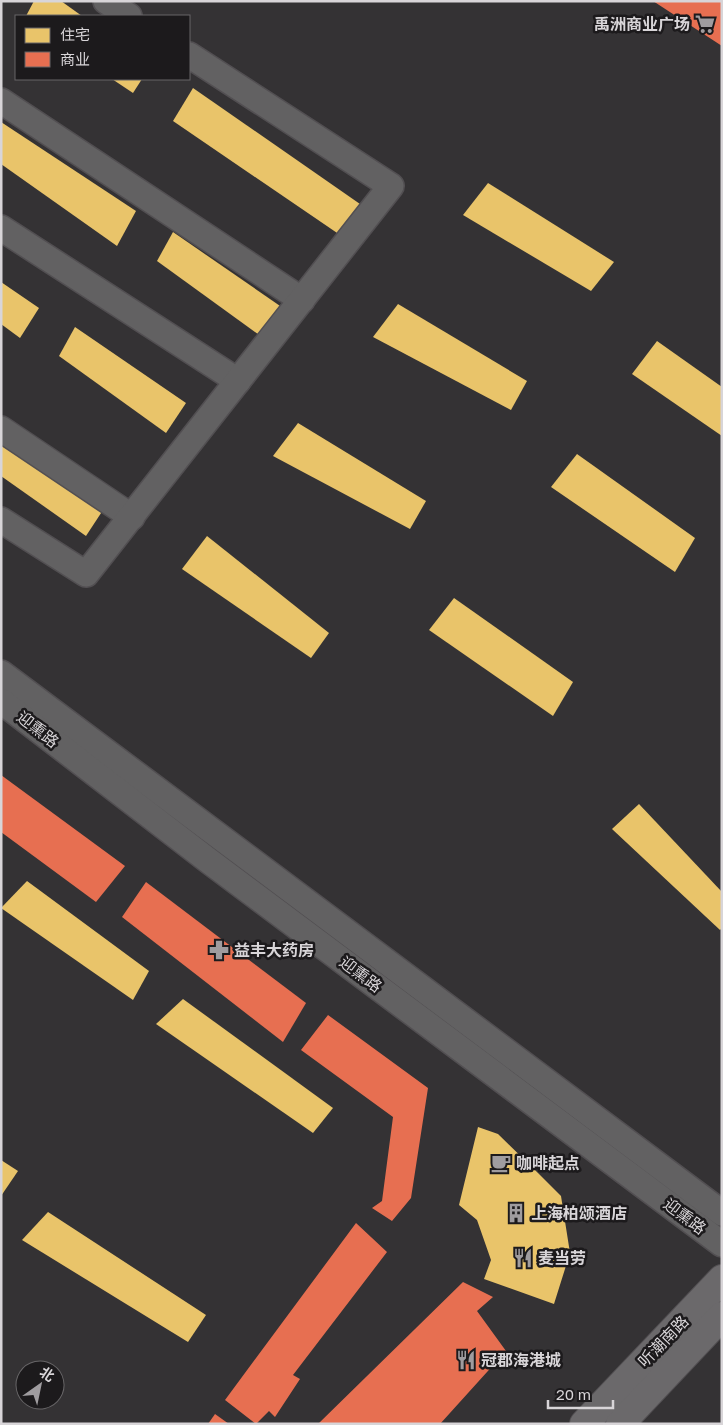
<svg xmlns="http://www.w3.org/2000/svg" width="723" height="1425" font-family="'Golos Text','Noto Sans SC',sans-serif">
<rect width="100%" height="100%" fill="#343234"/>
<g fill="#e9c46a">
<polygon points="34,1 61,1 82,16 26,16"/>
<polygon points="112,79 142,79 133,93"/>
<polygon points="193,88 360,204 343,237 173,121"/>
<polygon points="1,122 136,211 117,246 1,164"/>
<polygon points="488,183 614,262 591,291 463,215"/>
<polygon points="173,232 283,308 262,337 157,261"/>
<polygon points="1,282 39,308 20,338 1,324"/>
<polygon points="398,304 527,381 511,410 373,337"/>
<polygon points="75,327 186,403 166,433 59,356"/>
<polygon points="657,341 722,387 722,436 632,374"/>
<polygon points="298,423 426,501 410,529 273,456"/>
<polygon points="1,436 105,507 86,536 1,476"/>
<polygon points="577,454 695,538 675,572 551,487"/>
<polygon points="207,536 329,633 311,658 182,569"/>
<polygon points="454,598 573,682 553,716 429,630"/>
<polygon points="639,804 722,892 722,928 720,930 612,829"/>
<polygon points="27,881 149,971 133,1000 1,908"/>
<polygon points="183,999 333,1108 313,1133 156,1024"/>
<polygon points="478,1127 498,1134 538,1173 561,1196 570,1253 554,1304 484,1279 491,1260 477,1220 459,1205"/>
<polygon points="1,1160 18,1171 1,1196"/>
<polygon points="48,1212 206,1315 188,1342 22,1240"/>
</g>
<g fill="#e76f51">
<polygon points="653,1 722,1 722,46"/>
<polygon points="1,775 125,866 96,902 1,832"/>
<polygon points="146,882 306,1003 283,1042 122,917"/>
<polygon points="328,1015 428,1088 411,1198 392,1221 372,1208 382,1201 393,1117 301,1050"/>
<polygon points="356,1223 387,1252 293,1375 300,1379 275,1417 269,1411 256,1424 225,1400"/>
<polygon points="463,1282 493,1297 477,1311 506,1351 440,1424 318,1424"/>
<polygon points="215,1414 229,1424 208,1424"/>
</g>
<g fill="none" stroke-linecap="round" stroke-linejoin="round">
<defs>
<g id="minor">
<polyline points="106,1 129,16"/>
<polyline points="1,101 302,300"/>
<polyline points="1,228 238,381"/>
<polyline points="1,429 132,517"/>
<polyline points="1,520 86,574 391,186 189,55"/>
<polyline points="1,673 722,1213"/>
<polyline points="1,701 209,861 722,1244"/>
</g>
<g id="major">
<polyline points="584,1424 722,1279"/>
<polyline points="620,1424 722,1316"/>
</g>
</defs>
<use href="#minor" stroke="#524f52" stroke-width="28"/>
<use href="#major" stroke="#524f52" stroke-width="30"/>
<use href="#minor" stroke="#626162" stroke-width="25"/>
<use href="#major" stroke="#6b696b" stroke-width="28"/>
</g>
<defs>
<symbol id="supermarket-bare" viewBox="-9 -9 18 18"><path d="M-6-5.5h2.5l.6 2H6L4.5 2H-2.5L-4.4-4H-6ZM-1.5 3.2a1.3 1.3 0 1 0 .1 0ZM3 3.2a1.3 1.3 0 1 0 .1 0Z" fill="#9f9c9f" stroke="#1c1a1c" stroke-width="2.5" paint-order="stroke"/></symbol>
<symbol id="pharmacy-bare" viewBox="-9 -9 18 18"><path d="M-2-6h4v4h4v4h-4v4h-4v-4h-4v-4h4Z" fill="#9f9c9f" stroke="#1c1a1c" stroke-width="2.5" paint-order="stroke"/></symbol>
<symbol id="cafe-bare" viewBox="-9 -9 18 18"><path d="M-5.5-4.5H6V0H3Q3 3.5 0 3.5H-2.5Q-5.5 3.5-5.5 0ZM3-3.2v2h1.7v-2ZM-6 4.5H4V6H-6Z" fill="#9f9c9f" stroke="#1c1a1c" stroke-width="2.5" paint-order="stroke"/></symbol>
<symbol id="building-bare" viewBox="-9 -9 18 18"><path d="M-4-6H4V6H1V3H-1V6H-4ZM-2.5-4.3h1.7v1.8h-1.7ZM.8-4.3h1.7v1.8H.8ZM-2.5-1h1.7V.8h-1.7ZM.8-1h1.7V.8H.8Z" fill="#9f9c9f" stroke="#1c1a1c" stroke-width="2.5" paint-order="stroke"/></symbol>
<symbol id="restaurant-bare" viewBox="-9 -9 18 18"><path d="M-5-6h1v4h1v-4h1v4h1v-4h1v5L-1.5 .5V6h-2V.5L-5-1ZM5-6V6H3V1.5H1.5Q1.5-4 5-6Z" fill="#9f9c9f" stroke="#1c1a1c" stroke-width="2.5" paint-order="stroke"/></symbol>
</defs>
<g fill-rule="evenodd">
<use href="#supermarket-bare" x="691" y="10" width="28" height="28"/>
<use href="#pharmacy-bare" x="205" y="936" width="28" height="28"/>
<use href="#cafe-bare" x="487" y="1149" width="28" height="28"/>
<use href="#building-bare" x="502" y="1199" width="28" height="28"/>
<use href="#restaurant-bare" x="509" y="1244" width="28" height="28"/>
<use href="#restaurant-bare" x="452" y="1346" width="28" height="28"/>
</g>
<g text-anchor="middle" stroke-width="5" stroke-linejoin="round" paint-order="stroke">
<g font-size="16" font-weight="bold" fill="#d8d5d8" stroke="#1c1a1c" text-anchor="start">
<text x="690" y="30" text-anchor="end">禹洲商业广场</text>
<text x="234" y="956">益丰大药房</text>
<text x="516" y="1169">咖啡起点</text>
<text x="531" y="1219">上海柏颂酒店</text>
<text x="538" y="1264">麦当劳</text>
<text x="481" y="1366">冠郡海港城</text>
</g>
<g font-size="16" fill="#d8d5d8" stroke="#1c1a1c">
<text transform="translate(38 729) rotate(38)" y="6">迎熏路</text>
<text transform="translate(361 974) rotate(37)" y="6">迎熏路</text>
<text transform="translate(685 1216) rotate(37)" y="6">迎熏路</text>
<text transform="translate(663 1341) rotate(-46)" y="6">听潮南路</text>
</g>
</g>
<rect width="723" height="1425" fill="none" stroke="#d8d5d8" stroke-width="5"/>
<rect x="15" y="15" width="175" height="65" fill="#1c1a1c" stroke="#676567"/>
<rect x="25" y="28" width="25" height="15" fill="#e9c46a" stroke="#676567"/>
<text x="60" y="40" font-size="15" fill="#d8d5d8">住宅</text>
<rect x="25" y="52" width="25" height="15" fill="#e76f51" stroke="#676567"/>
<text x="60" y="65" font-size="15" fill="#d8d5d8">商业</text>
<g transform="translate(40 1385) rotate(33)"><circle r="24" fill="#1c1a1c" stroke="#676567"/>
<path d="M0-4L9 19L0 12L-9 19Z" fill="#9f9c9f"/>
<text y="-8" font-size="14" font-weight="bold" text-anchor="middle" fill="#d8d5d8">北</text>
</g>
<path d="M548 1400v8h65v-8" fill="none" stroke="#d8d5d8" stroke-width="2.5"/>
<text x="556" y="1400" font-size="15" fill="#d8d5d8" stroke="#1c1a1c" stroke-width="4" paint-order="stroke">20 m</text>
</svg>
